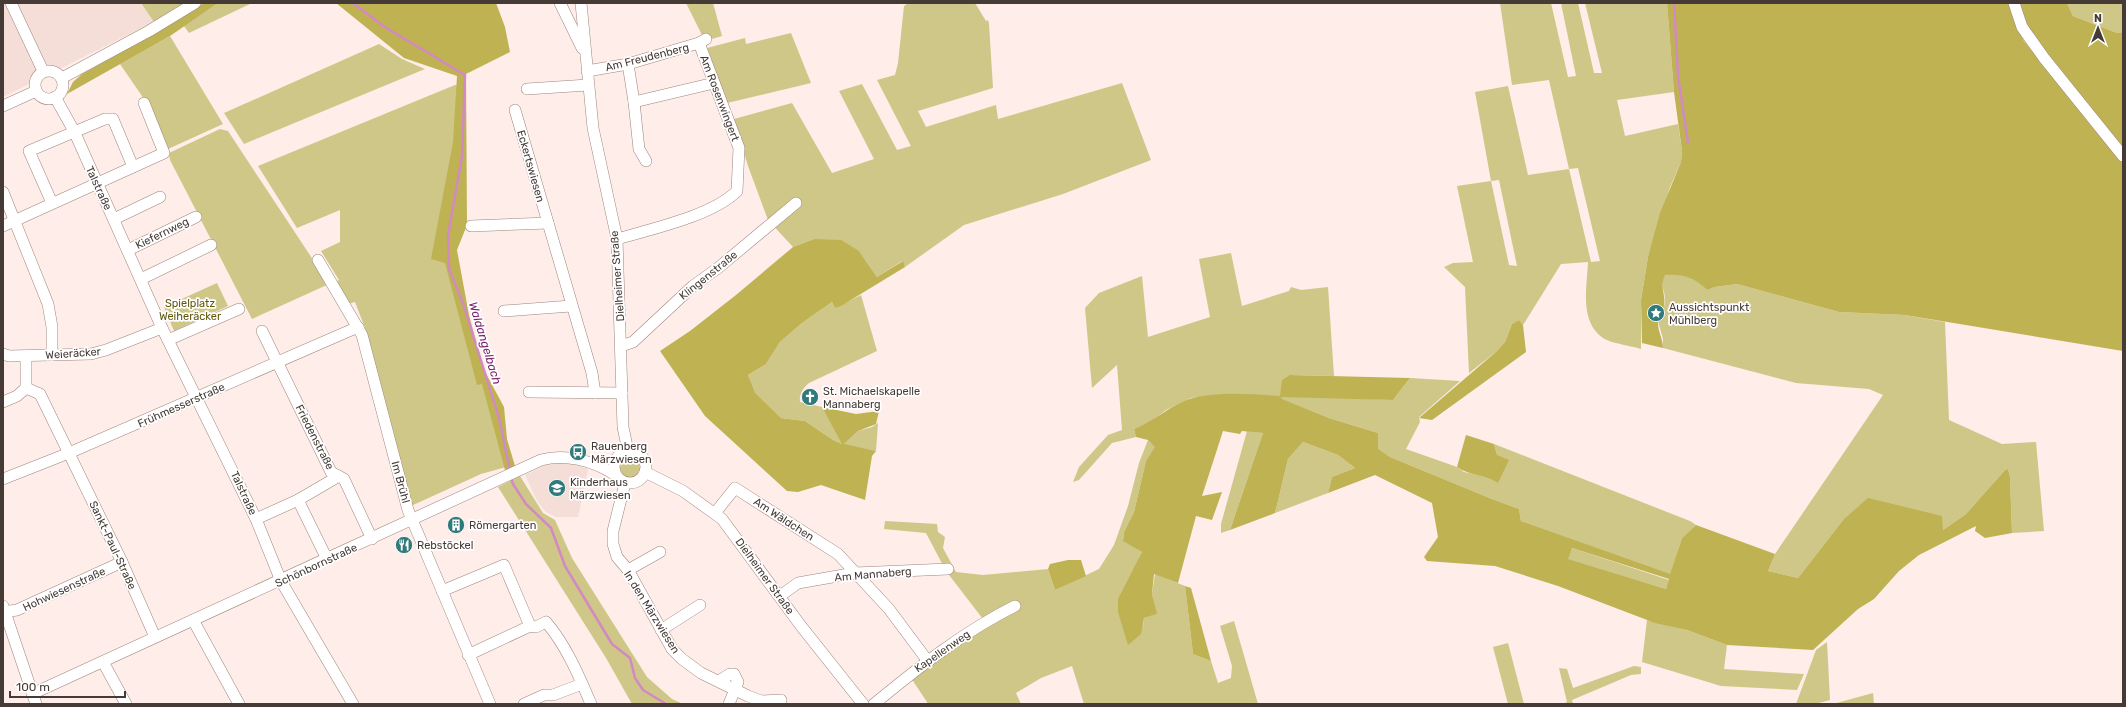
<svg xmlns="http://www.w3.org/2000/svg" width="2126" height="707" font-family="Rubik,sans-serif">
<rect width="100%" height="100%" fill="#feede8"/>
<g fill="#f4ded7">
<polygon points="3,3 141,3 154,22 3,97"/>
<polygon points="558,459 588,469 578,517 556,517 546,512 537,501 525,475"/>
</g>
<g fill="#cfc787" fill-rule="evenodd">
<polygon points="141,3 186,3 154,22"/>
<polygon points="218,3 252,3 189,33 184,26"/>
<polygon points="686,3 713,3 722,36 705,41"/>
<polygon points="908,3 975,3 986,21 988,20 989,24 993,88 918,111 926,127 996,105 998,119 1122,83 1151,160 1063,194 964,225 905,267 902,261 877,277 859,251 814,239 793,247 768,220 748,166 734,119 792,103 832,173 874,159 839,91 862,84 897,150 911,146 877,80 895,75 898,63 904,6"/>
<path d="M1500 3H1551L1568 77 1576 76 1561 3H1578L1594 73H1602L1585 3H1667L1674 92 1617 100 1625 136 1678 124 1682 151 1681 162 1670 187 1648 257 1641 300V349C1632 346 1610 343 1603 338 1579 321 1587 287 1588 262L1561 264 1523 325 1519 320 1512 324 1505 342 1497 351 1469 373 1465 287 1444 267 1453 263 1473 262 1457 186 1491 181 1475 92 1508 86 1528 175 1569 169 1549 80 1512 85ZM1578 168 1600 261 1591 262 1569 169ZM1499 180 1517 266 1509 265 1491 181Z"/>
<polygon points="2067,3 2123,3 2123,32 2117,33 2073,16"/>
<polygon points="791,33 811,83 727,103 707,48 745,38 746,44"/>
<polygon points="170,36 223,124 168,149 142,96 120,64"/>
<polygon points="379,44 402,59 425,69 244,144 224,113"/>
<polygon points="455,85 460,85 447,236 462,303 506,467 481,474 411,506 365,328 355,302 348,304 334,283 339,280 321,251 340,242 340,210 297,228 258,166"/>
<polygon points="220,129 228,131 329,284 252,319 170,160 169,153"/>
<polygon points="1231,253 1242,306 1289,291 1291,287 1301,290 1328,287 1334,376 1290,375 1325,397 1393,400 1410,378 1460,381 1419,417 1420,422 1406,449 1457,467 1464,472 1489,477 1497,455 1494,444 1690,521 1696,525 1682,538 1670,575 1521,521 1519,509 1492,499 1390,457 1377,449 1378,433 1329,418 1281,399 1238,394 1191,398 1166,410 1148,424 1134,429 1136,437 1112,443 1079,480 1073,482 1079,467 1108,435 1122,430 1117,365 1092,388 1085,308 1099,293 1142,276 1148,337 1210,317 1199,259"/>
<path d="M1665 274C1685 274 1693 275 1707 290L1715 287 1737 284 1839 312 1905 315 1945 322 1949 420 2002 444 2036 442 2044 531 2012 533 2010 477 2008 469 2005 470 1966 514 1943 530 1843 520 1798 578 1768 571 1775 554 1883 395 1869 389 1796 383 1663 348V339L1658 321C1660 313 1665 309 1665 300 1665 288 1659 287 1665 274Z"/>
<polygon points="217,283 228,306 174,331 164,307"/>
<path d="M861 295 877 351 809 383C803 388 799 394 800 402L822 407 844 444 858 431 872 427 878 423 876 451 844 445 833 440 805 421 781 418 754 393 748 375 766 364 780 342 802 323 832 302 835 308Z"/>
<polygon points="1247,431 1263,433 1230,530 1221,533 1221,524"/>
<polygon points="1148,440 1156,447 1146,461 1134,512 1124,532 1123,540 1142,552 1139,558 1144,628 1144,618 1156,614 1152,594 1155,574 1185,586 1193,654 1211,661 1218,683 1231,678 1232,666 1220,626 1234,621 1258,704 1084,704 1072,666 1041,678 1016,693 1021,704 927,704 927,702 911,678 986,623 946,571 926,533 884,529 885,521 937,524 938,532 945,537 943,548 956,572 983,575 1048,569 1055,590 1099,569 1114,545 1128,506 1139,463"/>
<polygon points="1303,442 1338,455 1355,468 1332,477 1328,493 1275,513 1288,459"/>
<circle cx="630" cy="468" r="10"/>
<polygon points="520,476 543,513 555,520 572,558 647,677 672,699 683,704 632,704 606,658 498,487"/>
<polygon points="1572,548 1669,580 1666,589 1567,559"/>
<polygon points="1647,620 1687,630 1727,645 1724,669 1804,674 1797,690 1721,686 1642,662"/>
<polygon points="1827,642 1830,700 1815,704 1796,704 1816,650"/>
<polygon points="1508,643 1524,704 1508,704 1493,647"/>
<polygon points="1634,666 1641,667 1641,674 1631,675 1572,700 1573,704 1563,704 1567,702 1559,668 1567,669 1573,688"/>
<polygon points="1873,693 1874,704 1833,704"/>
</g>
<g fill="#beb253" fill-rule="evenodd">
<polygon points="204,3 218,3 170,36 67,94 73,82 82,74 163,29"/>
<polygon points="336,3 496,3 505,27 510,52 466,74 467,225 457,250 469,315 483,368 504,407 507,439 515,466 505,470 482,384 477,385 445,263 431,259 453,142 457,76 404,58"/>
<path d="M1667 3H2009L2015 23 2024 41 2123 162V351L1905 315 1839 312 1737 284 1715 287 1707 290C1694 277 1683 274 1665 275 1659 288 1666 292 1664 306 1663 312 1657 317 1658 323 1658 332 1663 339 1663 348L1642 343 1641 300 1648 257 1660 213 1681 162 1682 151 1674 92Z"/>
<polygon points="2020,3 2067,3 2073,16 2117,33 2123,32 2123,148 2033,35 2023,16"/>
<polygon points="814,239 841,240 859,251 877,277 903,261 905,267 841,306 835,308 832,302 802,323 780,342 766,364 748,375 755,393 781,418 805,421 833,440 842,444 822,407 856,414 879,411 876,424 858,431 844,444 876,451 872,456 865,500 821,485 798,492 787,491 705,416 660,351 690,331 736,295 793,247"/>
<polygon points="1519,320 1523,325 1526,352 1432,420 1419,418 1497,351 1505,342 1512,324"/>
<path d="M1290 375 1410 378 1393 400 1281 397 1282 399 1329 418 1378 433V449L1390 457 1492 499 1519 509 1521 521 1670 574 1682 538 1696 525 1775 554 1768 571 1798 578 1843 520 1868 498 1942 516 1943 530 1966 514 2005 470 2008 469 2010 477 2012 533 1985 538 1975 531 1976 526 1919 555 1899 571 1874 599 1858 609 1813 650 1727 645 1687 630 1655 623 1558 586 1495 566 1427 561 1424 557 1438 537 1432 503 1375 475 1328 493 1332 477 1355 468 1338 455 1303 442 1288 459 1275 513 1230 530 1263 433 1242 431 1240 434 1223 431 1202 496 1222 492 1212 520 1196 516 1178 583 1154 574 1152 594 1157 614 1144 618 1141 634 1128 645 1118 612V599L1142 552 1123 541 1124 532 1134 512 1146 461 1155 447 1148 440 1136 437 1134 429C1152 422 1165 410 1182 402 1207 390 1253 394 1280 396L1282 380ZM1572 548 1669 579 1666 589 1568 559Z"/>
<path d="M1466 435 1494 444 1497 455 1509 460 1498 483C1485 474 1470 476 1457 467Z"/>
<polygon points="1068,560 1081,560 1086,576 1055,590 1048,569 1050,564"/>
<polygon points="1185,586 1191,588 1211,661 1193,654"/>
</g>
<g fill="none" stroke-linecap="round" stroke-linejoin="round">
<g stroke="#d389c4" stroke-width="2.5">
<polyline points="353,3 383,26 465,75 462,156 448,236 449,269 463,303 499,418 510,471"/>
<polyline points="1674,3 1678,76 1688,143"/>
<polyline points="511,478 513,484 526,504 551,528 565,566 612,644 630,658 635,678 643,690 666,704"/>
</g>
<defs>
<g id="minor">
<polyline points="11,3 43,71"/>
<polyline points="560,3 582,48"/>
<polyline points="581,3 593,128 617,239 623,427 628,451"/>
<polyline points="2014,3 2022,27 2044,58 2123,156"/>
<polyline points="628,64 634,102 639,149 646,161"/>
<circle cx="49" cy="85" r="14"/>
<polyline points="587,71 628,64 699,43 706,39"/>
<polyline points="62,78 149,31 195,3"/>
<polyline points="527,89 588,85"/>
<polyline points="55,97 74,131 162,328 256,519 281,581 353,704"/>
<polyline points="634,102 714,83"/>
<polyline points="3,106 36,91"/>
<polyline points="515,110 592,373 595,393"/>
<polyline points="3,192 48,304 52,327 52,355"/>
<polyline points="52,203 29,151 105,119 113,119 133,167"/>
<polyline points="114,219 160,197"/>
<polyline points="3,226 164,153 144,103"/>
<polyline points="471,226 548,223"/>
<path d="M617 239C651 229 712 216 737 191L739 148 699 43"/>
<polyline points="128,250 196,217"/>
<polyline points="318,260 362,335 408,510 490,704"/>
<polyline points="141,279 211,245"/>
<polyline points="504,311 571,306"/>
<polyline points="262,331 331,472 344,479 372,539"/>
<polyline points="168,340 239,309"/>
<polyline points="621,346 633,342 693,286 718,268 796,203"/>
<polyline points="3,354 9,356 91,354 106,350 162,328"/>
<polyline points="26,388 40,394 122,562 155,637"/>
<polyline points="529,392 622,393"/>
<polyline points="3,402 17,396 26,388 26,356"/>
<circle cx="630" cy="467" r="16"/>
<polyline points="645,472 683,491 722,519 801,626 863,704"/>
<polyline points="3,479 69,453 358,327"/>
<polyline points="625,483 613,531 613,544 617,557 628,570 672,649 682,659 701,673 748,696 761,701 781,700"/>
<polyline points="298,500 327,559"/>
<polyline points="715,513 735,488 838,554 889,609 927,660"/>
<polyline points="256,519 298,500 339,476"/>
<polyline points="628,570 660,552"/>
<polyline points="442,591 504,565 530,626"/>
<polyline points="780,596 798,583 855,573 948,569"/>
<polyline points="3,606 36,704"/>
<polyline points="3,612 17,610 122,562"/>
<polyline points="193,620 239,704"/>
<polyline points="661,630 700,605"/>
<path d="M468 655 530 626 536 627 546 622C566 645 579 676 591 704"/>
<polyline points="103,662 126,704"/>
<polyline points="719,681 730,674 734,674 738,682 729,704"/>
<path d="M32 694 541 460C565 453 593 461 614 474"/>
<polyline points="524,704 544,695 553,695 582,684"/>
<path d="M874 704C919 667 963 632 1015 606"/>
</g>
</defs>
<use href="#minor" stroke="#9e857d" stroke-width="12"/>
<use href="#minor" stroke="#fff" stroke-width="11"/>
</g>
<defs>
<symbol id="sight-disc" viewBox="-11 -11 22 22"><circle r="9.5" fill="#317a7c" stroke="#fff"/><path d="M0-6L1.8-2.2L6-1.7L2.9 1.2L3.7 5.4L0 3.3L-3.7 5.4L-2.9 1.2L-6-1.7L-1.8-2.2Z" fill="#fff"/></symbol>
<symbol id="church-disc" viewBox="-11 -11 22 22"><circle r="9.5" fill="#317a7c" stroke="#fff"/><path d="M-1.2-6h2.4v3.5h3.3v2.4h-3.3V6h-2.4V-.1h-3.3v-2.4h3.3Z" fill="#fff"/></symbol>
<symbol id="bus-disc" viewBox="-11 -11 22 22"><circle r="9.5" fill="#317a7c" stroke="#fff"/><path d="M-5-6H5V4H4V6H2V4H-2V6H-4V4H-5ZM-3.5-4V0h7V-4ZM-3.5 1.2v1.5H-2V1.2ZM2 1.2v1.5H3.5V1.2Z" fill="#fff"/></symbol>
<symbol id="school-disc" viewBox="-11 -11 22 22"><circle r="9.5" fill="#317a7c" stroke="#fff"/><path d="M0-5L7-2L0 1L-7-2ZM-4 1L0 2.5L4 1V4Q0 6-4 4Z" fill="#fff"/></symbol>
<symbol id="building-disc" viewBox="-11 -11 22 22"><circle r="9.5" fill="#317a7c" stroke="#fff"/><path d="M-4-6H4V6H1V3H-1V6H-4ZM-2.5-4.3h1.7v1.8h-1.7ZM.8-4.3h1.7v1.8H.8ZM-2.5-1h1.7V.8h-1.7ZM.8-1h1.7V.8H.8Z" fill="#fff"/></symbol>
<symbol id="restaurant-disc" viewBox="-11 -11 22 22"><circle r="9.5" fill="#317a7c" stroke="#fff"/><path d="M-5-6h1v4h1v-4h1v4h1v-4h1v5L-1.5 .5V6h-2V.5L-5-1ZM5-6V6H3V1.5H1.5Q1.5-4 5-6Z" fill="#fff"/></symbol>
</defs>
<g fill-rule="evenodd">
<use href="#sight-disc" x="1646" y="303" width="20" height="20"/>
<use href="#church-disc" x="800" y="387" width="20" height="20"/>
<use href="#bus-disc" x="568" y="442" width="20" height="20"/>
<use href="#school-disc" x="547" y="478" width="20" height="20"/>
<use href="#building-disc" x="446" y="515" width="20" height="20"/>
<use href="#restaurant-disc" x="394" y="535" width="20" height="20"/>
</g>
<g text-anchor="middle" stroke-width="3.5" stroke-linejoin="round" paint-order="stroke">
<g font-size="11" fill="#453a36" stroke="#fff">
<text transform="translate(647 57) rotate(-14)" y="4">Am Freudenberg</text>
<text transform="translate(720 98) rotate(69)" y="4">Am Rosenwingert</text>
<text transform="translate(531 166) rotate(74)" y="4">Eckertswiesen</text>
<text transform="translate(99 188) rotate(65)" y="4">Talstraße</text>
<text transform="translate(162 233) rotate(-26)" y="4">Kiefernweg</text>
<text transform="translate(708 275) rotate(-39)" y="4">Klingenstraße</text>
<text transform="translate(617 276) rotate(-94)" y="4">Dielheimer Straße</text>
<text transform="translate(73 353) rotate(-4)" y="4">Weieräcker</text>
<text transform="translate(181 405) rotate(-24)" y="4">Frühmesserstraße</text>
<text transform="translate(315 437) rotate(63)" y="4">Friedenstraße</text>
<text transform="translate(401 482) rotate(75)" y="4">Im Brühl</text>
<text transform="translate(244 493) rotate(65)" y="4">Talstraße</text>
<text transform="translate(784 519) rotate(33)" y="4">Am Wäldchen</text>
<text transform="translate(113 545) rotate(65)" y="4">Sankt-Paul-Straße</text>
<text transform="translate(316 565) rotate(-25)" y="4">Schönbornstraße</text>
<text transform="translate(873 574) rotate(-5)" y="4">Am Mannaberg</text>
<text transform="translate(765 576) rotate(54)" y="4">Dielheimer Straße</text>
<text transform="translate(64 589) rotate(-25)" y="4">Hohwiesenstraße</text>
<text transform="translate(652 612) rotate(58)" y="4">In den Märzwiesen</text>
<text transform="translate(942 651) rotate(-35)" y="4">Kapellenweg</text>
</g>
<g font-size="11" fill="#61580f" stroke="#fff">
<text x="190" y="307">Spielplatz<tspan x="190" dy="13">Weiheräcker</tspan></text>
</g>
<g font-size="11" fill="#453a36" stroke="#fff" text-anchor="start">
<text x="1669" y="311">Aussichtspunkt<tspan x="1669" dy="13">Mühlberg</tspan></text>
<text x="823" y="395">St. Michaelskapelle<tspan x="823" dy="13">Mannaberg</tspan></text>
<text x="591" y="450">Rauenberg<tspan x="591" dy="13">Märzwiesen</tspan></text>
<text x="570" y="486">Kinderhaus<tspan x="570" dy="13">Märzwiesen</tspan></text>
<text x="469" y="529">Römergarten</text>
<text x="417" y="549">Rebstöckel</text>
</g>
<g font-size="12" font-style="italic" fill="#7d2770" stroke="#fff">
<text transform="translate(485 343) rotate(73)" y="4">Waldangelbach</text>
</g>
</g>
<rect width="2126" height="707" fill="none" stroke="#453a36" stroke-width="8"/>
<g transform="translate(2098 28)" stroke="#ffffff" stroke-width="3" paint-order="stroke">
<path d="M0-3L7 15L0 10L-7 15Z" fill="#453a36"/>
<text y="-6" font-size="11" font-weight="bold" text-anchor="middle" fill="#453a36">N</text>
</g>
<path d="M10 691v6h115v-6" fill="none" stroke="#453a36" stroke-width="2"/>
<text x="16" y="691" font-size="12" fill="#453a36" stroke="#ffffff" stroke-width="3" paint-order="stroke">100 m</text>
</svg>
